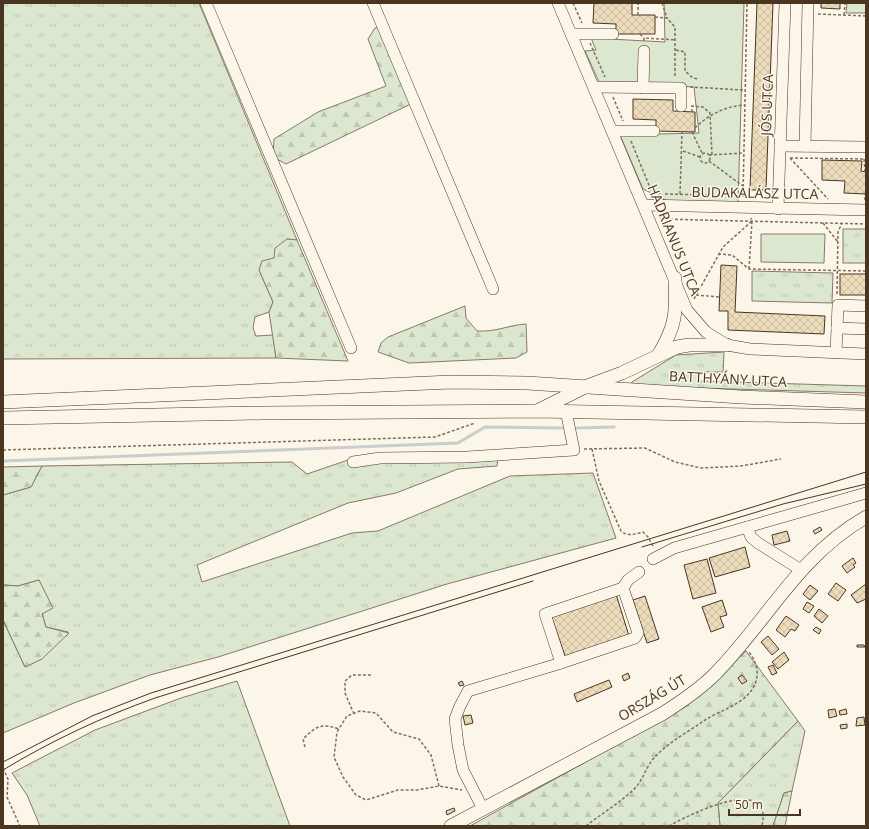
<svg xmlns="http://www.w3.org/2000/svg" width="869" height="829" font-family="'Open Sans',sans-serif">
<defs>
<pattern id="grass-tufts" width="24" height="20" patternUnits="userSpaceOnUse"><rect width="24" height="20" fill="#dce7d0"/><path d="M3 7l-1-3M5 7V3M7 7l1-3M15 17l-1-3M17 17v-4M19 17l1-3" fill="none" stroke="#bec7b2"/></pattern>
<pattern id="forest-firs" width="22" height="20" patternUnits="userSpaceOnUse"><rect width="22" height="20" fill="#dce7d0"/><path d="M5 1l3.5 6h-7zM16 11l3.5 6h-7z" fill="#bec7b2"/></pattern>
<pattern id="building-cross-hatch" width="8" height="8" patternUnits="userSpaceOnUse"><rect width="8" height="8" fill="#ecdcbc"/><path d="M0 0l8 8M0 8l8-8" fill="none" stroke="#ccbda1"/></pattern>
</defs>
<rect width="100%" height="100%" fill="#fbf6e9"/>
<g fill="url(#grass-tufts)" stroke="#887966">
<polygon points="3,3 199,3 297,240 287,239 274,258 259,270 273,302 269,312 255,317 253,328 256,336 273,335 276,358 3,359"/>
<rect x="843" y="229" width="23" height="34"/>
<polygon points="752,271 833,273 832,303 752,301"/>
<polygon points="724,352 723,372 698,372 698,381 866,386 866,393 632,386 632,382 676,355"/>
<polygon points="498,456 497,466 458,469 396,493 348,503 197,565 202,582 352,533 378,531 510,476 593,473 616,538 447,584 218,657 150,675 74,703 3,733 3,620 25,667 68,632 46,627 42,614 39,580 18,586 3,585 3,495 31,487 42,466 292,462 307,474 351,459"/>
<polygon points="237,681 290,826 40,826 27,795 12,773 95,730 181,698"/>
<polygon points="798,721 805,731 792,791 784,793 773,826 720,826 718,803"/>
</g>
<g fill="url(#forest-firs)" stroke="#887966">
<polygon points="387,27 417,101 286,164 273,157 274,139 318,112 386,86 368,39 375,28"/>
<polygon points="287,239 297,240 348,361 276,358 269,312 273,302 259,270 262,261 274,258 275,248"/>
<path d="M465 306 466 318 477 331C498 332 508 325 526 324L527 352 516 358 409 363 378 352 381 343 388 337Z"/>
<polygon points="42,466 31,487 3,495 3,467"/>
<polygon points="39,580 53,608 42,614 46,627 69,633 42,659 25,667 3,620 3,585 18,586"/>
<polygon points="746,651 798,721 718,803 720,826 470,826 685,707"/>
<polygon points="792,791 785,826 773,826 784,793"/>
</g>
<g fill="#dce7d0" stroke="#887966">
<polygon points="664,3 744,3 738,204 669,202 643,189 620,135 699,133 694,87 599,82 585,51 596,50 591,38 665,42"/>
<polygon points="847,3 866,3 866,13 846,13"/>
<polygon points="761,234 825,234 824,263 761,262"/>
</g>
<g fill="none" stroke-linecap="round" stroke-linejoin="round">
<g stroke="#c9cecd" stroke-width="3">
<polyline points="577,428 614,427"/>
<polyline points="3,461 458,443 485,427 562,428"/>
</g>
</g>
<g fill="url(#building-cross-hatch)" stroke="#4a3520">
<polygon points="594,3 632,3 632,15 655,15 655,34 616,34 616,24 593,23"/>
<polygon points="757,3 773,3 766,190 750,190"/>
<polygon points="821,3 840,3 840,9 821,8"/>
<polygon points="633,99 673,100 673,111 695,112 695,132 656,131 656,120 633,119"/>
<polygon points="822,160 862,161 861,171 866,172 866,194 844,193 845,181 822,180"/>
<polygon points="721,265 737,266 735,312 825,316 824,334 728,330 728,311 719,311"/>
<rect x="840" y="274" width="26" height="21"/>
<polygon points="820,527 822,530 815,534 813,531"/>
<polygon points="787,531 790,541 774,545 772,535"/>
<polygon points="745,547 750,567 715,577 709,558"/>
<polygon points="853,558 856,563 853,565 855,567 847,573 842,566"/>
<polygon points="707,559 716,593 693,599 684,565"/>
<polygon points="836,583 846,590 838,601 828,594"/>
<polygon points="866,584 866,599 857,603 851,595"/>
<polygon points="810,585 818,591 810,600 803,594"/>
<polygon points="616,594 629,636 565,656 551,615"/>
<polygon points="645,596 659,639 647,643 633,600"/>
<polygon points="722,600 727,615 720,617 724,627 711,632 702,607"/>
<polygon points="807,602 814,606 809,613 803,609"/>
<polygon points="819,609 828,616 822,623 814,616"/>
<polygon points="786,616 799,625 795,631 791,629 785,637 776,630"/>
<polygon points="816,627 821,630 819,634 813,630"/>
<polygon points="768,636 779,649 772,655 761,642"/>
<polygon points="857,645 864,645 865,647 857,647"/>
<polygon points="784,652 789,660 778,669 772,662"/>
<polygon points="773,665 777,673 772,675 768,667"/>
<polygon points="628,673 630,678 624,681 622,676"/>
<polygon points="742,675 747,681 742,684 738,678"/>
<polygon points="609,680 612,687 577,702 574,694"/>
<polygon points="462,681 464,685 460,686 458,683"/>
<polygon points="835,709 837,716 829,718 828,710"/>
<polygon points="846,709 847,714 840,715 839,711"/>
<polygon points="471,715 473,723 465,725 463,716"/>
<polygon points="864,717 865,725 856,726 857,718"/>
<polygon points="847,724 847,728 841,729 840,725"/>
<polygon points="454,808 455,811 447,815 446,811"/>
</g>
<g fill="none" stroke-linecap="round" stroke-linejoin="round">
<defs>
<g id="minor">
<polyline points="206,3 351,348"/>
<polyline points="373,3 493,289"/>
<polyline points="558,3 687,310 706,332 727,345 750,349 866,354"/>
<polyline points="571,34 613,34"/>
<polyline points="594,87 681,88 681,106"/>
<polyline points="643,88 644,51"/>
<polyline points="613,131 654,131"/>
<polyline points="780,146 866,147"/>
<polyline points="805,146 808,3"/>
<polyline points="644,205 866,210"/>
<polyline points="778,209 785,3"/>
<polyline points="837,328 866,329"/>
<polyline points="836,352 838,305 866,306"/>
<polyline points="353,462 380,458 467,457 574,450 566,411"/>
<polyline points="747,527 751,537 758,543 801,570"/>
<polyline points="653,559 674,548 866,493"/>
<polyline points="561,663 545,614 623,588"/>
<polyline points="483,809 463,770 458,745 455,719 460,706 468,691 558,664 635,638 638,633 623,588 628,580 639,572"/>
</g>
<g id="major">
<path d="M659 354C677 324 676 312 675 278"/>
<polyline points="3,402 451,382 527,383 741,397 866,402"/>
<polyline points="539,410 587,386 622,373 677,347 689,345 727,345"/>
<polyline points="3,418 262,413 537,411 866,417"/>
<path d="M451 826 662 714C681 702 699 690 715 674 768 620 797 557 866 517"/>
</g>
</defs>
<use href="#minor" stroke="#4a3520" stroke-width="12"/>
<use href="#major" stroke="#4a3520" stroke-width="14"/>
<g stroke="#7f6f5c" stroke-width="1.5" stroke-dasharray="3 2" stroke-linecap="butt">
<polyline points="573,3 582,23"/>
<polyline points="662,3 667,18"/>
<polyline points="818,14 866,16"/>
<polyline points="638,15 638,3"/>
<polyline points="844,15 845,3"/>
<polyline points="655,17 667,18 675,27 675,78"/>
<polyline points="640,34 644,38"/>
<polyline points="644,41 644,38 676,40"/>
<polyline points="590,43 605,77"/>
<polyline points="676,50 685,52 685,71 693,78 699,79"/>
<polyline points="690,87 744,90"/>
<polyline points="613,97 623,121"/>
<polyline points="691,106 703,107 710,113 712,155"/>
<polyline points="692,112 692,106"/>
<path d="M695 128C708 115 725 106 745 105"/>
<polyline points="692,132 703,155"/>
<polyline points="631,141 651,190 661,194"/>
<polyline points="683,151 700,157"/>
<circle cx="705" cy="158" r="5"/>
<polyline points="709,155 744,153"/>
<polyline points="790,158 866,159"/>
<polyline points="790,158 828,199"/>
<polyline points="864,159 865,172"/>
<polyline points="709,161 743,186"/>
<polyline points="665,194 711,195"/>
<polyline points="680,194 682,131"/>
<polyline points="743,197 747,3"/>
<polyline points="865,200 865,194"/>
<polyline points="660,219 866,224"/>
<polyline points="823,223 838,242"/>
<polyline points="718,254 732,255 749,269 866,271"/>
<polyline points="749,269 752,221"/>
<polyline points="837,294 838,232 842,223"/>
<polyline points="696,295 719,297"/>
<polyline points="694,299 723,247 752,221 751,218"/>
<polyline points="584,449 645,448 675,462 701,468 741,466 781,459"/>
<path d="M592 449 599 481 621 531C628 537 635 534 643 532L648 537 654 548"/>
<polyline points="3,450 435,437 475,423"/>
<polyline points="354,714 345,693 345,681 352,675 371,675"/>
<path d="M305 747 303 739C316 726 321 723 339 729"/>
<polyline points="3,768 8,779 7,797 20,826"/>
<polyline points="439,786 431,755 419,739 393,732 376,713 360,711 347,716 337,732 334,757 343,777 356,795 366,800 398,790 417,790 439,786 462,790"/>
<path d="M586 826C601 814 618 804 632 791 643 782 645 768 654 758 667 743 688 732 705 720 719 711 741 705 751 691 760 679 759 665 749 652"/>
<path d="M669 826C686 816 774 772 762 826"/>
</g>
<use href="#minor" stroke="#fbf6e9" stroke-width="11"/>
<use href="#major" stroke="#fbf6e9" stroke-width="13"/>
<g stroke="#4a3520" stroke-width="1">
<polyline points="642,547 783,504 866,484"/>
<polyline points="3,762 92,716 151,693 866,472"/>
<path d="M3 770C51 741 102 717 155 698L533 581"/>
</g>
</g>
<g text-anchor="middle" stroke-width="3" stroke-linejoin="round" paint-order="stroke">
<g font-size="14" fill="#4a3520" stroke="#fbf6e9">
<text transform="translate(767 105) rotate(-88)" y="5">JÓS UTCA</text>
<text transform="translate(755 193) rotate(1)" y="5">BUDAKALÁSZ UTCA</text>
<text transform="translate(674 240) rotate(68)" y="5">HADRIANUS UTCA</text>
<text transform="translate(728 379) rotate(3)" y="5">BATTHYÁNY UTCA</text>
<text transform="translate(652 698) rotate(-31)" y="5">ORSZÁG ÚT</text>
</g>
</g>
<rect width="869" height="829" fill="none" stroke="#4a3520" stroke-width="8"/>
<path d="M729 809v6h71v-6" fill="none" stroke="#4a3520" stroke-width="2"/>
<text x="735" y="809" font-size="12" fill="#4a3520" stroke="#fbf6e9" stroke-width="3" paint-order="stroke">50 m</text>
</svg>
